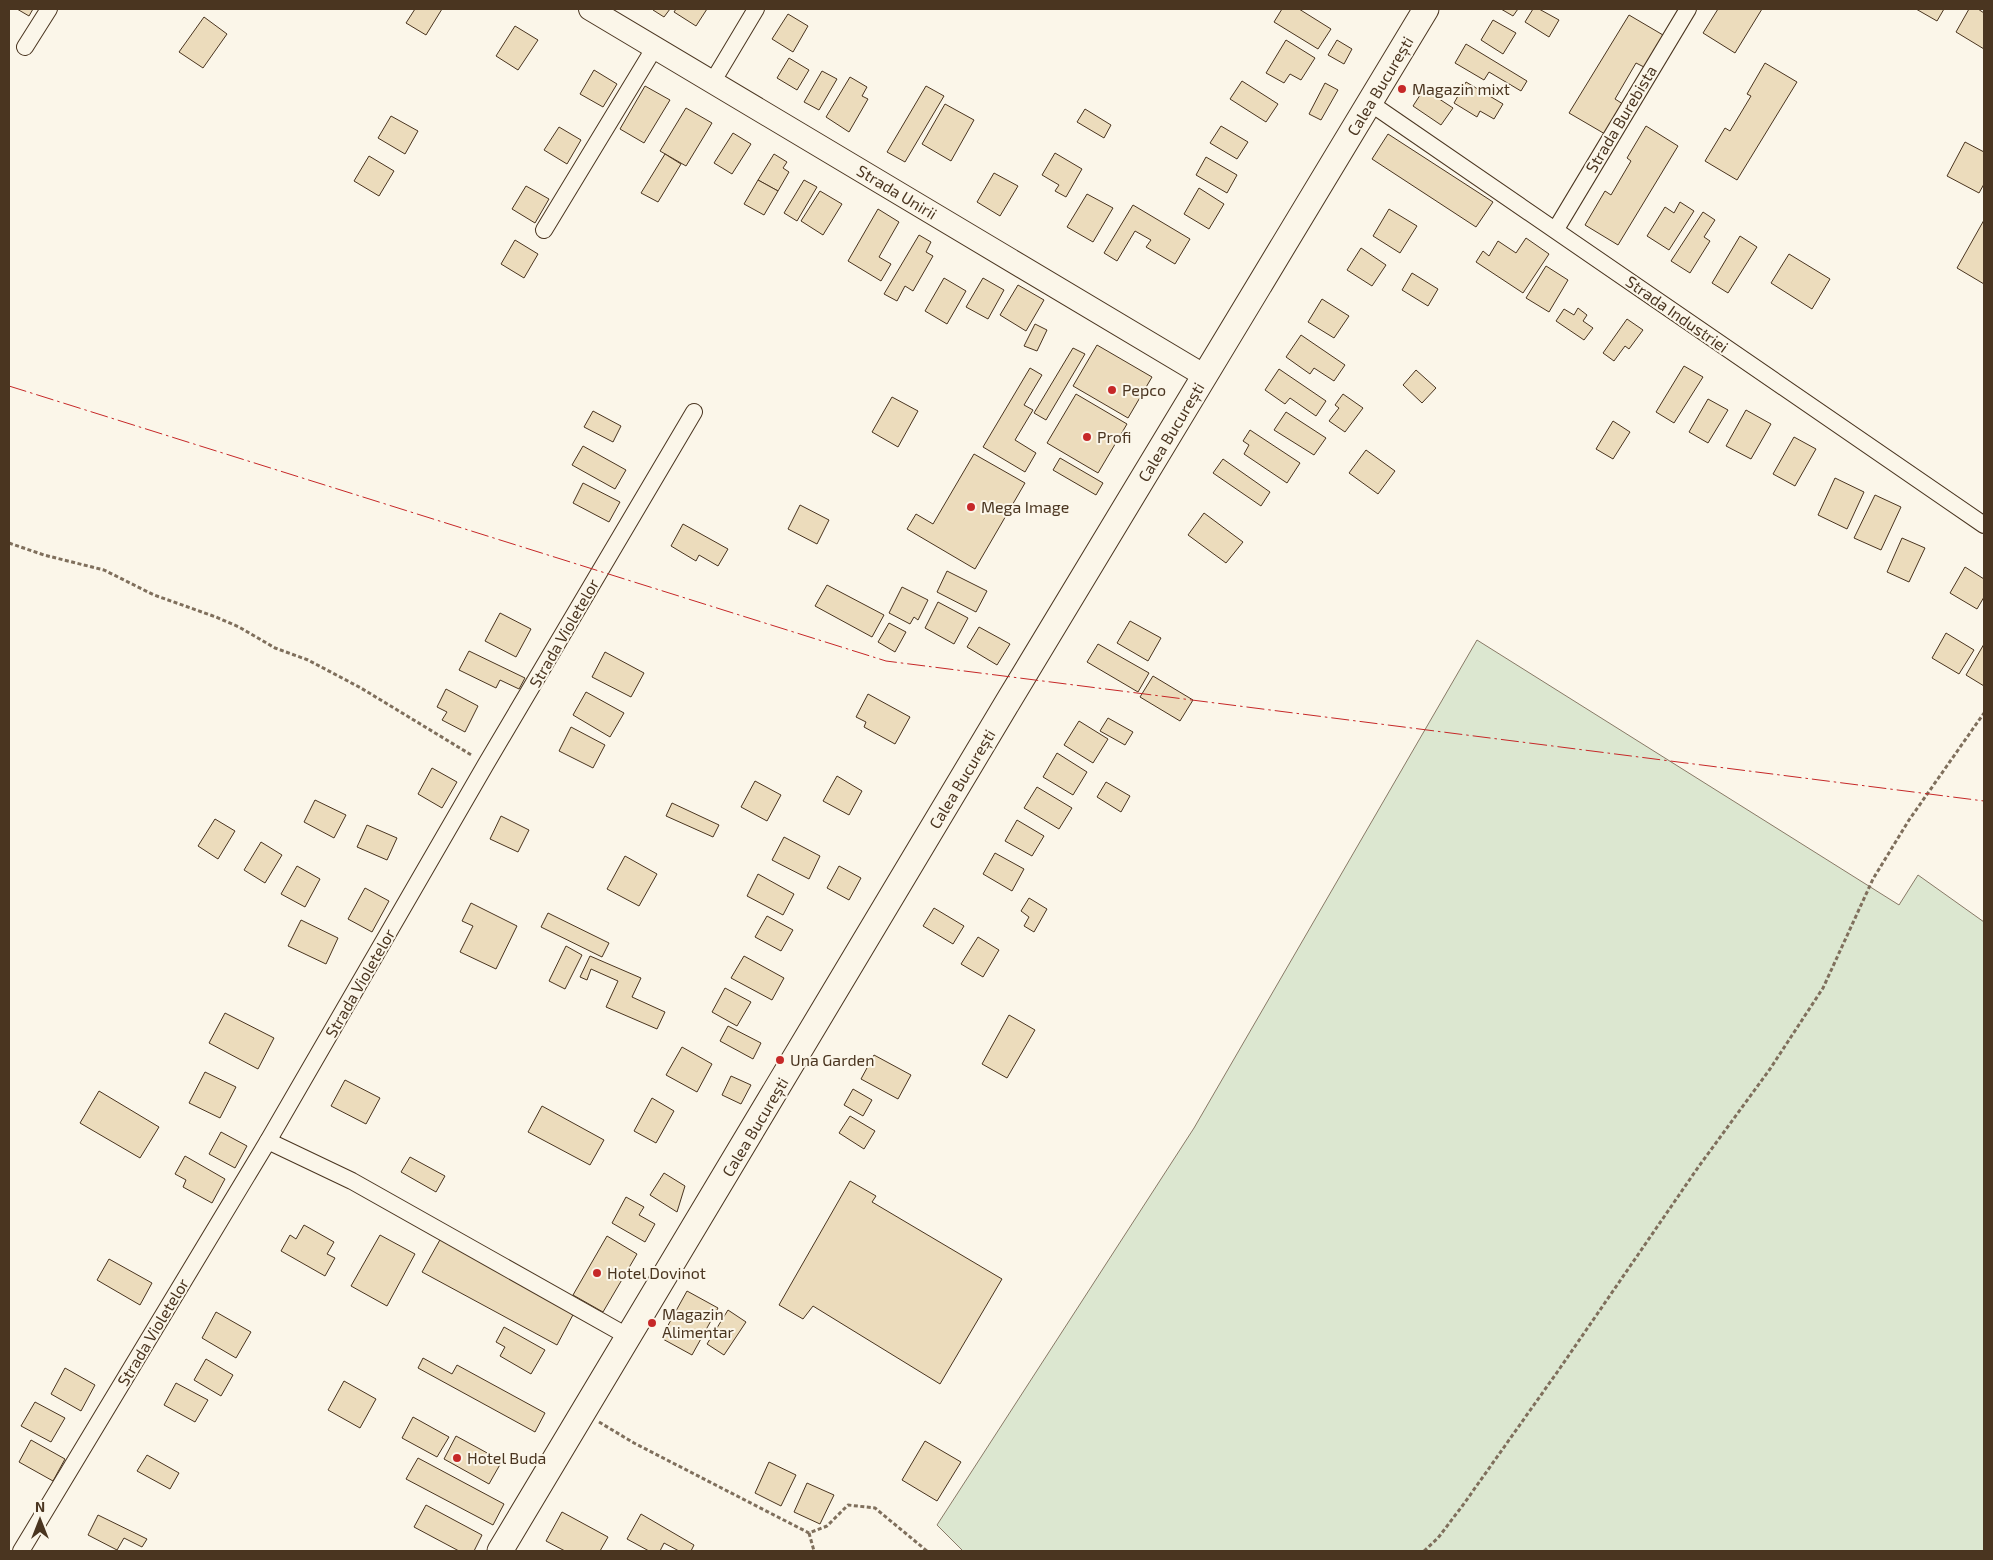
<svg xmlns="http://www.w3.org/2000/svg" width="1993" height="1560" font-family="'Exo 2',sans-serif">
<rect width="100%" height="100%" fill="#fbf6e9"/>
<polygon fill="#dce7d0" stroke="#887966" points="1477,640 1899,905 1918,875 1984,922 1984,1551 963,1551 937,1525 1194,1128"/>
<g fill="#ecdcbc" stroke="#4a3520">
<polygon points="17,9 33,9 29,16"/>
<polygon points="415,9 442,9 426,35 406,23"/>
<polygon points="654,9 670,9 664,17 653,10"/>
<polygon points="676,9 707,9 696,26 674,12"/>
<polygon points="1282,9 1299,9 1331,29 1318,49 1274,22"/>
<polygon points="1501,9 1518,9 1513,16"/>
<polygon points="1533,9 1539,9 1559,20 1549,37 1525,22"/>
<polygon points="1718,9 1762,9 1735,53 1703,33"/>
<polygon points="1916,9 1944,9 1937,21"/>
<polygon points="1969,9 1978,9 1984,13 1984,49 1956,32"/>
<polygon points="788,14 808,26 793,52 772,39"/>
<polygon points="1629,15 1663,35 1644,67 1636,63 1615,99 1623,104 1605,134 1569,113"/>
<polygon points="204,17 227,34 203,68 179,52"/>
<polygon points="1493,20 1516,33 1503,54 1481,40"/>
<polygon points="515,26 538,40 518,70 496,56"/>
<polygon points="1286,40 1315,58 1301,80 1290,74 1284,83 1266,73"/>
<polygon points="1337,40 1352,49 1344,64 1328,55"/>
<polygon points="1466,44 1527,81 1521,91 1489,72 1484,80 1455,63"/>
<polygon points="789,58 809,70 797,90 777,78"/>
<polygon points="1765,63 1797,82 1737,180 1705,161 1725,128 1730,131 1751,96 1747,94"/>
<polygon points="594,70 617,84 603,107 580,94"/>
<polygon points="822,71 837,79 819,110 804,102"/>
<polygon points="850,77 867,87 862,96 868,99 849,132 826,117"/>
<polygon points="1242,81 1278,104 1266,122 1230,99"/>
<polygon points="1466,82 1503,104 1494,119 1480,111 1477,117 1454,103"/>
<polygon points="1325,83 1338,90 1321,120 1309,114"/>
<polygon points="645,86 670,100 644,143 620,129"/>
<polygon points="926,86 944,96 905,162 887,152"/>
<polygon points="1424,89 1453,108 1441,125 1413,106"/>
<polygon points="945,104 974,120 951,161 922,144"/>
<polygon points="686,108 712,123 686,166 660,151"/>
<polygon points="1085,109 1111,125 1104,138 1077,122"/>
<polygon points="391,116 418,131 405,154 378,138"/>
<polygon points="1221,126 1248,142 1237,159 1210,143"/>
<polygon points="1646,126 1678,146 1618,245 1585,225 1605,191 1611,195 1631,161 1627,158"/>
<polygon points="559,127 581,140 567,164 544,150"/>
<polygon points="733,133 751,144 732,174 714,163"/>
<polygon points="1388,134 1493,202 1476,227 1372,159"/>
<polygon points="1965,142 1984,152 1984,184 1979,193 1947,176"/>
<polygon points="1055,153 1082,169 1066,197 1055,191 1059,185 1042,175"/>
<polygon points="665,154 681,164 658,202 641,193"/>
<polygon points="774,154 787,162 783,168 789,172 778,191 758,180"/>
<polygon points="369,156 394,171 379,196 354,181"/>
<polygon points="1206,157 1237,175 1227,193 1196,175"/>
<polygon points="994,173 1018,186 1000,216 977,202"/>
<polygon points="758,180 778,191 764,215 744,204"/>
<polygon points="804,180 817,187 797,221 784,213"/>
<polygon points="526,186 549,199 535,223 512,209"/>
<polygon points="1199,188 1224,204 1209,229 1184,214"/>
<polygon points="820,191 842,204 823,235 801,221"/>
<polygon points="1087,194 1113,208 1093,242 1067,227"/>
<polygon points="1680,202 1694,211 1669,250 1647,236 1665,207 1674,213"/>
<polygon points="1133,205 1190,239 1175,264 1146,247 1151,240 1135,231 1117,261 1104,253"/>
<polygon points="878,209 899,222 879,257 891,264 881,281 848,261"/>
<polygon points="1389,209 1417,226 1400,253 1373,236"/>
<polygon points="1703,212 1715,220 1704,237 1710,241 1690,273 1671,261"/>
<polygon points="1984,220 1984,284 1957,268"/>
<polygon points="919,235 931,242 926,252 933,256 913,291 905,286 897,301 884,294"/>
<polygon points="1740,236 1757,247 1728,293 1712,283"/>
<polygon points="1526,238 1549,254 1523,293 1476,262 1483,251 1489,256 1498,241 1516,253"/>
<polygon points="515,240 538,254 524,278 501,264"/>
<polygon points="1361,248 1386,265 1372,286 1347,270"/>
<polygon points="1789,254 1830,279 1812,309 1771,283"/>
<polygon points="1546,266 1568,280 1549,312 1526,298"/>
<polygon points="1412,273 1438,289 1428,306 1402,290"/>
<polygon points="944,278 966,291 947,324 925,311"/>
<polygon points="983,278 1004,290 988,319 966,307"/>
<polygon points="1018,285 1044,300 1026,331 1000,315"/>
<polygon points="1322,299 1349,316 1334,338 1308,322"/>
<polygon points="1578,308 1587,315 1583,321 1593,328 1584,340 1556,321 1564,309 1574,315"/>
<polygon points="1627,319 1643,330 1629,349 1625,346 1614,361 1603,353"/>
<polygon points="1035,324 1047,330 1037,351 1024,346"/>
<polygon points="1301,335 1345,365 1334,381 1314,368 1310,374 1286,357"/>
<polygon points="1097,345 1152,377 1128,418 1073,386"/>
<polygon points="1073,348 1085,354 1046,420 1034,413"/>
<polygon points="1684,366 1703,377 1674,423 1656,412"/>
<polygon points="1030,368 1042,375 1024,405 1033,410 1015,440 1036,453 1025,472 983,447"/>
<polygon points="1279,369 1326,401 1316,416 1290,398 1285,404 1265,390"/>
<polygon points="1416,370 1436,388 1422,403 1403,385"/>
<polygon points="1076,394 1127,424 1098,473 1047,443"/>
<polygon points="1343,394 1363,408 1345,432 1329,421 1339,408 1335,405"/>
<polygon points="892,397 918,411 898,447 872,432"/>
<polygon points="1708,399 1728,410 1708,443 1689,432"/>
<polygon points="1746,410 1771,424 1751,459 1726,446"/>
<polygon points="593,411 621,426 613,442 584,427"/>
<polygon points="1286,412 1326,438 1314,455 1274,430"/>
<polygon points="1613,421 1630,432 1613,459 1596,449"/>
<polygon points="1250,430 1300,463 1287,483 1244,454 1249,445 1243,441"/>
<polygon points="1794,437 1816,449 1795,486 1773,474"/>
<polygon points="583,446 626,470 615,489 572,465"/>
<polygon points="1366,450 1395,471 1378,494 1349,473"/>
<polygon points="974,454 1025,483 975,569 907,529 916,514 933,524"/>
<polygon points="1060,458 1103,483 1096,495 1053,470"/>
<polygon points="1223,459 1270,492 1261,506 1213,473"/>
<polygon points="1835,478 1864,492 1847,529 1818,515"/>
<polygon points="583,483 620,502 609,522 573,503"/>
<polygon points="1875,495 1901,507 1881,550 1854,538"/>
<polygon points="800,505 829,520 817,544 788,529"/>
<polygon points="1204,513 1243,542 1226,563 1188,535"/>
<polygon points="683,524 728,549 718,566 699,555 696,561 671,546"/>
<polygon points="1902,538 1925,548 1909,582 1887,572"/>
<polygon points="1965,567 1984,579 1984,597 1977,609 1950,593"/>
<polygon points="947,571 987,591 976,612 937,592"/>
<polygon points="827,585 884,615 872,637 815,606"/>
<polygon points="902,587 928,600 918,620 914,617 910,624 889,613"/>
<polygon points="938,602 968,618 954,644 925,628"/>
<polygon points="500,613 531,629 516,657 485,641"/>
<polygon points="1130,621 1161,638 1148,661 1117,643"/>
<polygon points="889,623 906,632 895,652 878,642"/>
<polygon points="979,627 1010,644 997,665 967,647"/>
<polygon points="1946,633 1974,650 1959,674 1932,658"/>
<polygon points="1098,644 1149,673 1138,692 1087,662"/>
<polygon points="1984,644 1984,686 1966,675"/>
<polygon points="469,651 525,678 519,689 500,680 496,688 459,670"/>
<polygon points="605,652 644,673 631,697 592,677"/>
<polygon points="1153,676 1193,700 1180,721 1140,697"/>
<polygon points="446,689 478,706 465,732 442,720 447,712 437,707"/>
<polygon points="586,692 624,713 610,737 573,715"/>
<polygon points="868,694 910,717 895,744 864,727 866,722 856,717"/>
<polygon points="1108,718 1133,732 1125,745 1100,731"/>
<polygon points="1079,721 1108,739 1093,763 1064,745"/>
<polygon points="571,727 605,745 593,768 559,751"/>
<polygon points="1057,753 1087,772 1073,795 1043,777"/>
<polygon points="432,768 457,782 442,808 418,794"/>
<polygon points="837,776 862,791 849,815 823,801"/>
<polygon points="755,781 781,795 767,821 741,807"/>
<polygon points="1106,782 1130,796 1121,812 1097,797"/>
<polygon points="1037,787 1072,808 1059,829 1024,808"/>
<polygon points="315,800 346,815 334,838 304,822"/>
<polygon points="672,803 719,825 713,837 666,816"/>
<polygon points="501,816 529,830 518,852 490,839"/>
<polygon points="215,819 235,831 218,859 198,846"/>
<polygon points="1017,820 1044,836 1032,856 1005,841"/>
<polygon points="367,825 397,838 387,860 357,847"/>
<polygon points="784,837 820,856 809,879 772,860"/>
<polygon points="261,842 282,855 265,883 244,870"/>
<polygon points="995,853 1024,869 1012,891 983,874"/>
<polygon points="625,856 657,874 639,906 607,889"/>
<polygon points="297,866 320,879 305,907 281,894"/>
<polygon points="839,866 861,878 849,900 827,888"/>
<polygon points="758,874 794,894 783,915 747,896"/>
<polygon points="365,888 389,901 372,932 348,919"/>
<polygon points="1029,898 1047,909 1034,932 1024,926 1029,917 1021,911"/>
<polygon points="471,903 517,926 496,969 460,952 473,926 462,921"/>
<polygon points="934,908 964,926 953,944 923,926"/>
<polygon points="548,913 609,943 602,957 541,927"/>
<polygon points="767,916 793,930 781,951 755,937"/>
<polygon points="301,920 338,938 326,964 288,946"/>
<polygon points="978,937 999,950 983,977 961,964"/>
<polygon points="566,946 582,955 565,989 549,981"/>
<polygon points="590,956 641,978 632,997 665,1012 657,1029 606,1007 618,981 591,969 587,980 580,977"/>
<polygon points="744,956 784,978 772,1000 731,978"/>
<polygon points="725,988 751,1002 737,1026 712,1012"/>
<polygon points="225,1013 274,1038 258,1069 209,1043"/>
<polygon points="1009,1015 1035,1030 1007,1078 982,1064"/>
<polygon points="728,1026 761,1043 753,1059 720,1041"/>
<polygon points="682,1047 712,1064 697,1092 666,1075"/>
<polygon points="874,1055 911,1075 898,1099 861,1079"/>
<polygon points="205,1072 236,1087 220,1118 189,1103"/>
<polygon points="731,1076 751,1085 741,1104 722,1095"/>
<polygon points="345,1080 380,1098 366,1124 331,1106"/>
<polygon points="853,1089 872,1100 863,1116 844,1105"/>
<polygon points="99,1091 159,1127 140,1158 80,1123"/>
<polygon points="652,1098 674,1111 656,1143 634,1131"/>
<polygon points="542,1106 604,1140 590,1165 528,1132"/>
<polygon points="850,1116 875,1131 864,1149 839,1133"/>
<polygon points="221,1132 247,1146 235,1168 209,1154"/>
<polygon points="185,1156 225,1179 212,1203 183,1187 186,1180 175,1174"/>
<polygon points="410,1157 445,1176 436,1192 401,1172"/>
<polygon points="664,1173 685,1186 677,1212 650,1195"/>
<polygon points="850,1181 876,1196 872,1202 1002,1279 940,1384 813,1306 803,1319 779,1305"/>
<polygon points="626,1197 644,1207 639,1215 655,1224 645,1242 612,1223"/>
<polygon points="304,1225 334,1242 327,1254 335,1258 325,1276 281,1251 290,1235 296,1239"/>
<polygon points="380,1235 415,1254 387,1306 351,1286"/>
<polygon points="607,1236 637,1254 603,1312 573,1295"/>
<polygon points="441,1238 575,1311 557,1345 422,1272"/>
<polygon points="109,1259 152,1283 140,1305 97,1280"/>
<polygon points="687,1291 718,1308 692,1355 661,1338"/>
<polygon points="728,1310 746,1322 724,1355 707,1344"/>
<polygon points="216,1312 251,1332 236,1358 202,1338"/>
<polygon points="504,1327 545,1350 531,1374 500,1356 505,1347 496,1342"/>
<polygon points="423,1358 452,1374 457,1365 545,1413 535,1432 418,1368"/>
<polygon points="206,1359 233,1375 221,1396 194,1380"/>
<polygon points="65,1368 95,1385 81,1411 51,1394"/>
<polygon points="344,1381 376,1399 360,1428 328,1410"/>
<polygon points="176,1383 208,1400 195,1422 164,1405"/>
<polygon points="35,1402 65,1418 51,1442 21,1426"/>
<polygon points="413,1417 449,1437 437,1457 402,1438"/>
<polygon points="456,1436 502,1461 489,1484 444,1459"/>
<polygon points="31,1440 65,1459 53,1481 19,1462"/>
<polygon points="925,1441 961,1462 937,1501 902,1480"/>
<polygon points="147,1455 179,1473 170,1489 137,1471"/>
<polygon points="418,1458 504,1504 493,1525 406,1479"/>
<polygon points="769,1462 796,1475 781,1506 755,1493"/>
<polygon points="807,1483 834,1495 820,1524 794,1512"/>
<polygon points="426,1505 482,1535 474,1551 459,1551 414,1527"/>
<polygon points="562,1512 608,1537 600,1551 565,1551 546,1541"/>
<polygon points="641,1514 694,1545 691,1551 679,1551 664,1543 660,1551 649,1551 627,1539"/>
<polygon points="98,1515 147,1539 142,1547 124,1538 117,1550 88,1535"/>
</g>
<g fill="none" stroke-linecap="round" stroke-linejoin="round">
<defs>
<g id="minor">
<polyline points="25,47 49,9"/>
<polyline points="713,81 756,9"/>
<polyline points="1370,103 1984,525"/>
<polyline points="1556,229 1688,9"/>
<polyline points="544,230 655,47"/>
<polyline points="268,1141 352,1181 629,1337"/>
<polyline points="21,1551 268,1141 486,764 694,412"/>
</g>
<polyline id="secondary" points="590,9 1205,376"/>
<polyline id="primary" points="500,1551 1009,700 1426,9"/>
</defs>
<use href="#minor" stroke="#4a3520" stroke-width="18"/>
<use href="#secondary" stroke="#4a3520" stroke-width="24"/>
<use href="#primary" stroke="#4a3520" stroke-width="27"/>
<g stroke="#7f6f5c" stroke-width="3" stroke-dasharray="4 2.5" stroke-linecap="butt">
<polyline points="9,543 44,555 104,570 154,595 216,617 239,627 275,648 308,660 361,688 473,756"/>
<polyline points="599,1422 634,1443 809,1533 827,1526 848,1505 875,1508 927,1551"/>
<polyline points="809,1533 814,1551"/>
<polyline points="1424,1551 1438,1538 1463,1505 1558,1371 1699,1166 1770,1069 1823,988 1873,879 1909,820 1984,713"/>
</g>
<use href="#minor" stroke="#fbf6e9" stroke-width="16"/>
<use href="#secondary" stroke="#fbf6e9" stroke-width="22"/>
<use href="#primary" stroke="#fbf6e9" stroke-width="25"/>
<polyline stroke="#c62828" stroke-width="1" stroke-dasharray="18 4 2.5 4" stroke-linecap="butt" points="9,386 886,661 1984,801"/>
</g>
<g fill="#c62828" stroke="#fbf6e9" stroke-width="2">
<circle cx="1402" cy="89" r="5"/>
<circle cx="1112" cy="390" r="5"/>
<circle cx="1087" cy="437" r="5"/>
<circle cx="971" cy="507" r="5"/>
<circle cx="780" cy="1060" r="5"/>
<circle cx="597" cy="1273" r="5"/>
<circle cx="652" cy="1323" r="5"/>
<circle cx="457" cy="1458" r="5"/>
</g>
<g text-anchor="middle" stroke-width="4" stroke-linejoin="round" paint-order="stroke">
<g font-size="16" fill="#4a3520" stroke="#fbf6e9">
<text transform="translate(1380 86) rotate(-59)" y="6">Calea București</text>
<text transform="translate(1621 119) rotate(-59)" y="6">Strada Burebista</text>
<text transform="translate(897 192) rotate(31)" y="6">Strada Unirii</text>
<text transform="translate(1677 314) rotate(35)" y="6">Strada Industriei</text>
<text transform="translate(1171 432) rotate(-59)" y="6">Calea București</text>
<text transform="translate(564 633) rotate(-60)" y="6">Strada Violetelor</text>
<text transform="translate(962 779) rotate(-59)" y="6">Calea București</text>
<text transform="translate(360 983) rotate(-60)" y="6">Strada Violetelor</text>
<text transform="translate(755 1127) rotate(-59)" y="6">Calea București</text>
<text transform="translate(153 1332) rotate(-59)" y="6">Strada Violetelor</text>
</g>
<g font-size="16" fill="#4a3520" stroke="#fbf6e9" text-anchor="start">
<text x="1412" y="95">Magazin mixt</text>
<text x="1122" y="396">Pepco</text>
<text x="1097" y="443">Profi</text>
<text x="981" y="513">Mega Image</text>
<text x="790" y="1066">Una Garden</text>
<text x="607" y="1279">Hotel Dovinot</text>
<text x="662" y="1320">Magazin<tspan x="662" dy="18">Alimentar</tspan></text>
<text x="467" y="1464">Hotel Buda</text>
</g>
</g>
<rect width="1993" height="1560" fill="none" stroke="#4a3520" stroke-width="20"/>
<g transform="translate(40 1520)" stroke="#fbf6e9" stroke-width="4" paint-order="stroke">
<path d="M0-4L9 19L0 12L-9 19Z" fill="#4a3520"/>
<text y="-8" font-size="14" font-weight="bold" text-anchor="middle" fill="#4a3520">N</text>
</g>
</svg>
